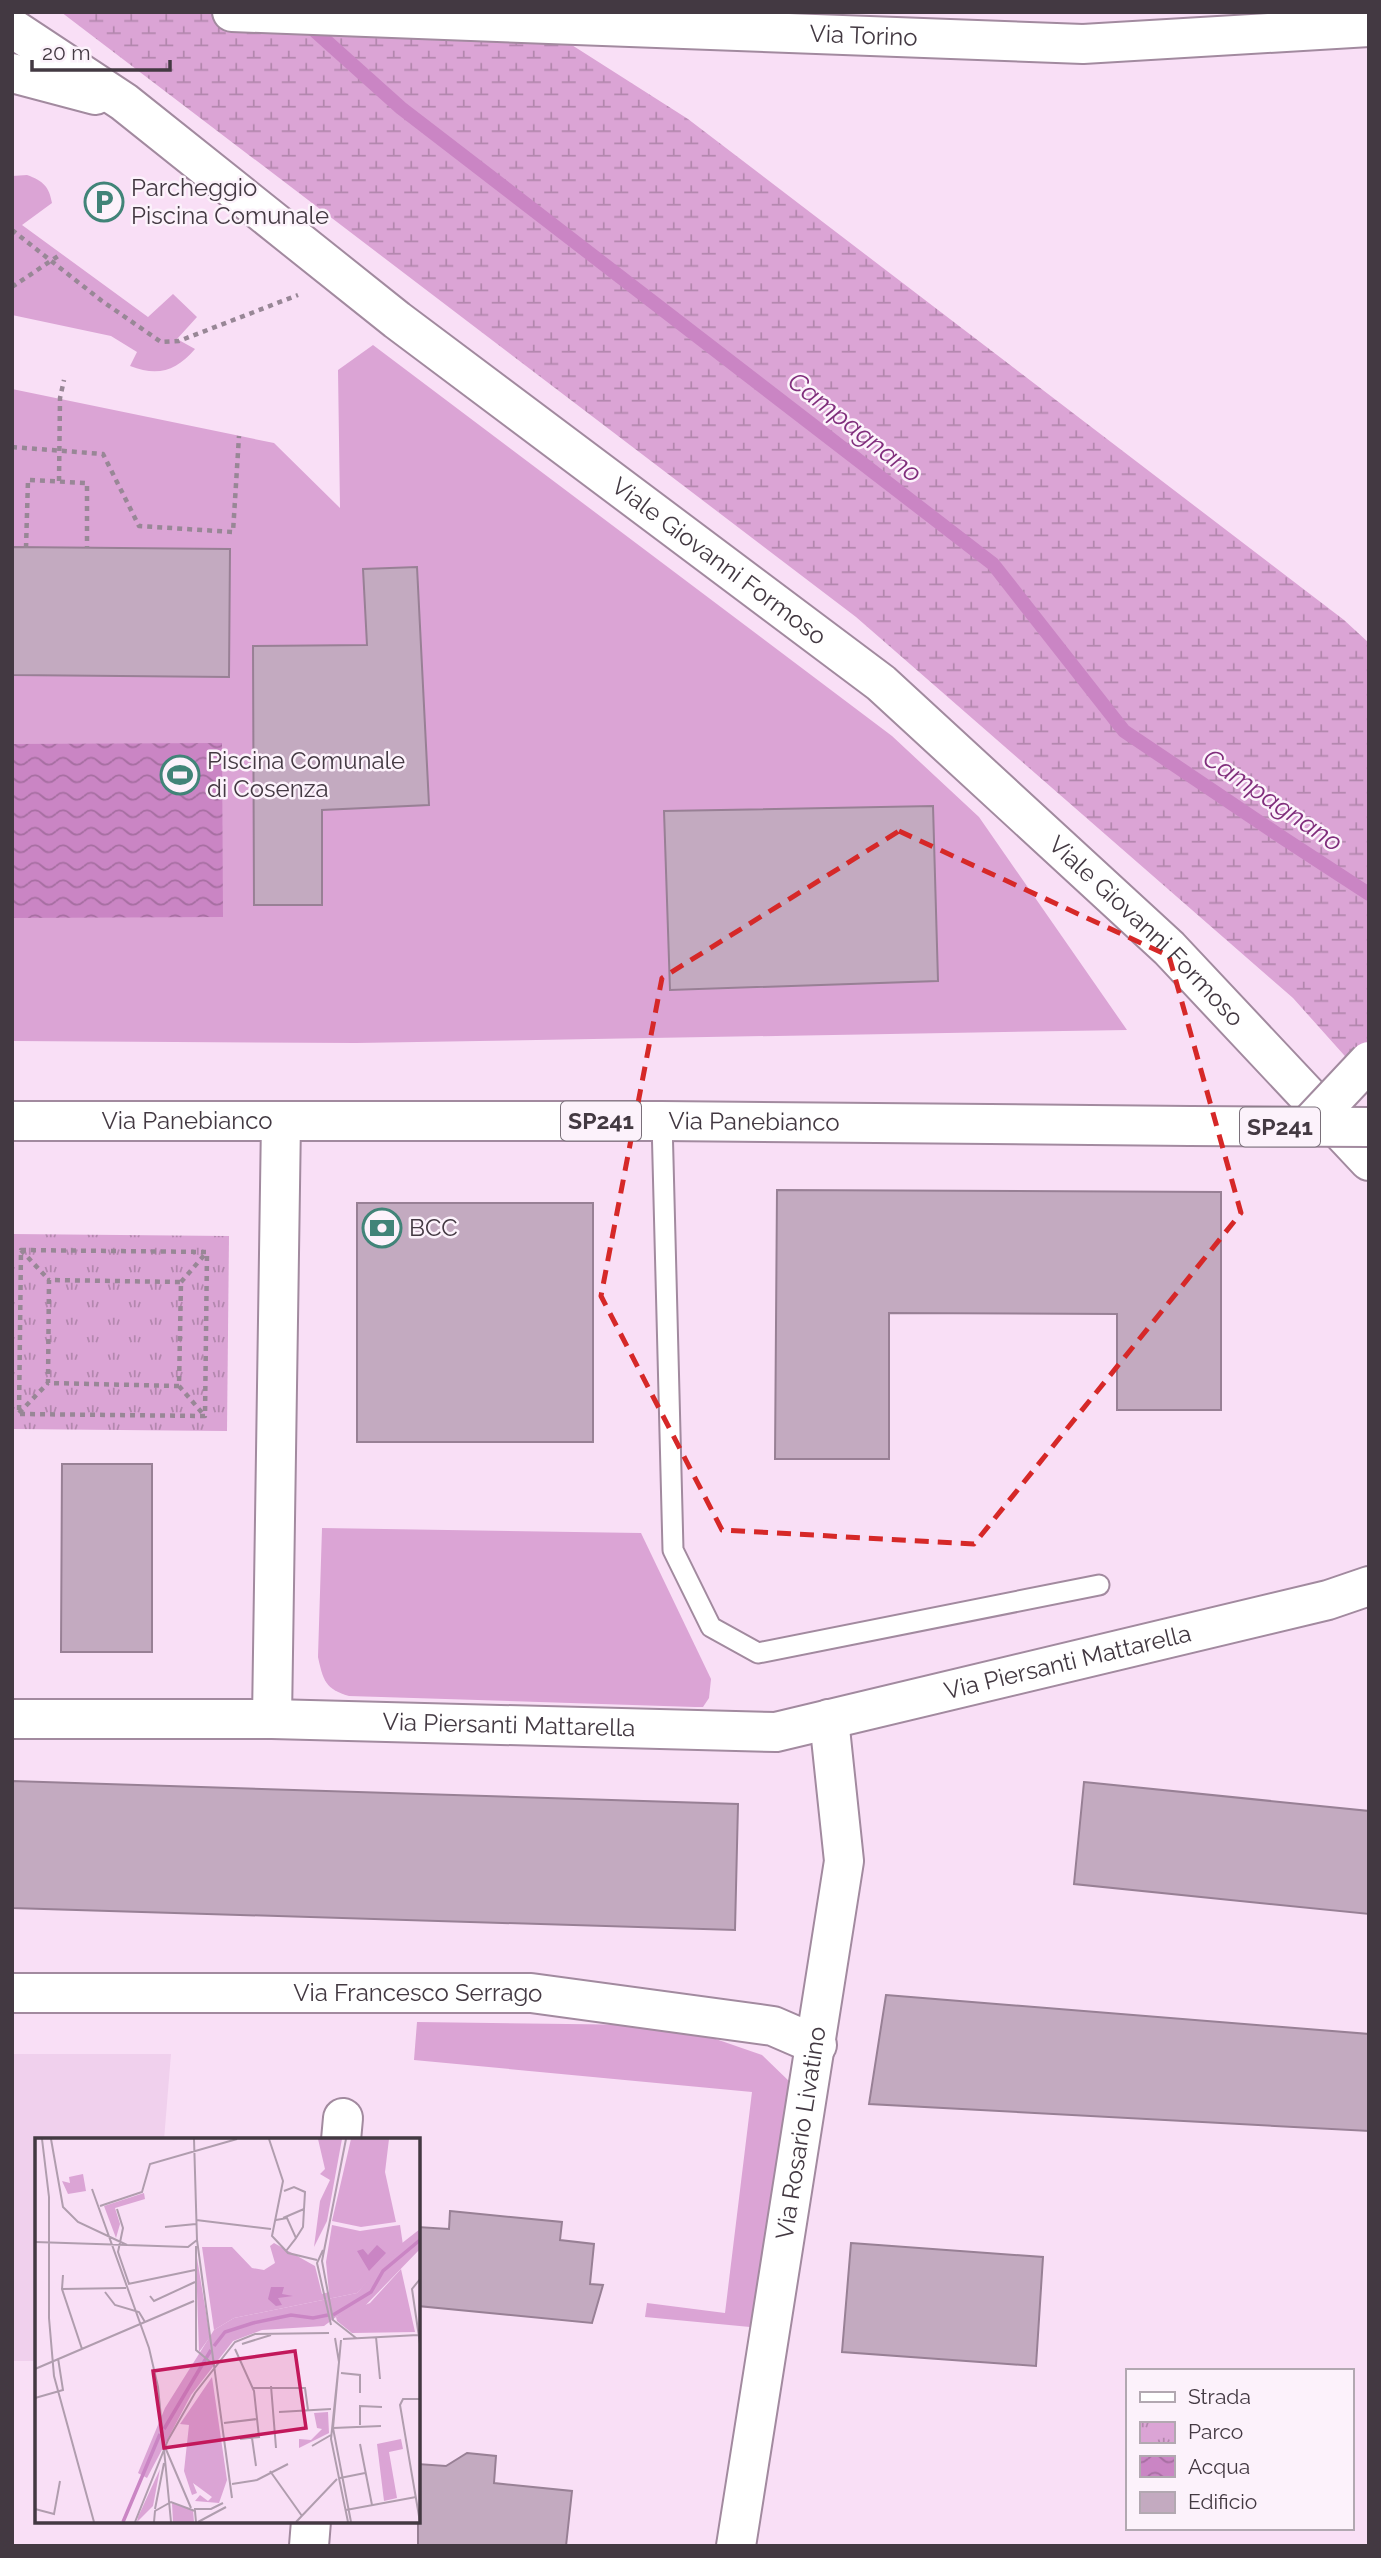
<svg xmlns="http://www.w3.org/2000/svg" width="1381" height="2558" font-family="Raleway,sans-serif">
<defs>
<pattern id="wetland-marsh" width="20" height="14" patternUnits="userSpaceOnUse" patternTransform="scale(1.75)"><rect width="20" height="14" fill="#dba4d5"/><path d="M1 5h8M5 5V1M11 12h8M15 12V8" fill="none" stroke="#b387ae"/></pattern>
<pattern id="park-tufts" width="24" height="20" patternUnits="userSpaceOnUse" patternTransform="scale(1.75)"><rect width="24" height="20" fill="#dba4d5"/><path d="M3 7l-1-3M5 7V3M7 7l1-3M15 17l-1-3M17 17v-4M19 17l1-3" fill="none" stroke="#b387ae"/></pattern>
<pattern id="water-waves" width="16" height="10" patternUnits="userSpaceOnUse" patternTransform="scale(1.75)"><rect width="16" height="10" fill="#ca85c4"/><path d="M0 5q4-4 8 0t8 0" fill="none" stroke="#a66ea1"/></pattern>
</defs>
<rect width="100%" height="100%" fill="#f9dff6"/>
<polygon fill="#f0d0ed" points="12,2054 171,2054 164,2140 37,2140 37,2361 12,2361"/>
<g fill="#dba4d5">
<path d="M27 175C43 181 49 186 52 203L22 225 148 317 173 294 197 317 177 339 195 349C176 371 158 377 130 366L137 352 111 336 12 315V176Z"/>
<polygon points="373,345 892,736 979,817 1127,1030 356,1043 12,1041 12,389 274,443 340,508 338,370"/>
<path d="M322 1528 641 1533 711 1679 709 1698 703 1707H695L349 1696C325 1689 323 1680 318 1657Z"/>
<polygon points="417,2022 646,2025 707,2036 762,2055 792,2084 750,2327 645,2317 647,2303 725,2313 752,2092 414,2060"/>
</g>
<polygon fill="url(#wetland-marsh)" points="61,12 520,12 688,119 1344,620 1369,643 1369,1083 1293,998 856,617"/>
<polygon fill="url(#park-tufts)" points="12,1234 229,1236 227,1431 12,1429"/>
<polygon fill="url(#water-waves)" points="222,743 223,917 12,918 12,744"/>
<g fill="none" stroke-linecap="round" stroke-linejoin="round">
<polyline stroke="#ca85c4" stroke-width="14" points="305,22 401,108 993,564 1124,731 1283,838 1369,894"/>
</g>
<g fill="#c3aac0" stroke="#988095" stroke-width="2">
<polygon points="12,547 230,549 229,677 12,675"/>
<polygon points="417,567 429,805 322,810 322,905 254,905 253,646 367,645 363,569"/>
<polygon points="933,806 938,981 670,990 664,811"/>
<polygon points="777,1190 1221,1192 1221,1410 1117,1410 1117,1314 889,1313 889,1459 775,1459"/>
<rect x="357" y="1203" width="236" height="239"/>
<polygon points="62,1464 152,1464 152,1652 61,1652"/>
<polygon points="12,1781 738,1804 735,1930 12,1908"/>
<polygon points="1084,1782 1369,1811 1369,1914 1074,1884"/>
<polygon points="886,1995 1369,2034 1369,2131 869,2104"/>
<polygon points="450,2211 562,2222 560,2240 594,2244 590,2284 603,2285 592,2323 418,2306 418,2227 449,2229"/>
<polygon points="851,2243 1043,2257 1036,2366 842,2352"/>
<polygon points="467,2453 496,2456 494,2483 572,2491 566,2546 418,2546 418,2464 446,2466"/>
</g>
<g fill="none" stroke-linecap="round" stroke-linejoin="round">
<defs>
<polyline id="lane" points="662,1121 673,1550 711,1627 758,1653 1099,1585"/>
<g id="street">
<path id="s1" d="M12 28 124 102 397 320 881 683 1169 948 1369 1161"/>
<polyline points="12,73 95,95"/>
<path id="s2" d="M12 1719H272L776 1732 1328 1600 1369 1586"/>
<polyline points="272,1719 281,1121"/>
<path id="s3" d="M12 1993H531L773 2026 817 2045"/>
<polyline points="341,2140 343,2118"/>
<polyline points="309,2546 311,2521"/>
<path id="s4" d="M736 2546 844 1861 829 1719"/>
</g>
<g id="primary">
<path id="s5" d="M232 12 1083 44 1369 27"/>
<path id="s6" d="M12 1121H662L1190 1126"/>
</g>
</defs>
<use href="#lane" stroke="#a28a9f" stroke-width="23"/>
<use href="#street" stroke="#a28a9f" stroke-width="42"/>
<use href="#primary" stroke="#a28a9f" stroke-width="42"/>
<g stroke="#988796" stroke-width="4.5" stroke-dasharray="5 5" stroke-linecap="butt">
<polyline points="12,230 102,301 161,342 179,341 298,295"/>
<polyline points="12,287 61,254"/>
<polyline points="12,447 103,454 139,526 233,532 239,436"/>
<polyline points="59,481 60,398 64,380"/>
<polyline points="26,548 28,480 87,483 87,548"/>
<polygon points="21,1250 207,1252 205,1416 19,1414"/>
<polyline points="21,1250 49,1280"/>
<polyline points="181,1282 207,1252"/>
<polyline points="179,1386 48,1383 49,1280 181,1282 179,1386 204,1415"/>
<polyline points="19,1413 48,1383"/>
</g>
<use href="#lane" stroke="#fff" stroke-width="19"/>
<use href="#street" stroke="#fff" stroke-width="38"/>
<use href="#primary" stroke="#fff" stroke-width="38"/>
<defs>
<polyline id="street-bridge" points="1307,1127 1369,1061"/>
<polyline id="primary-bridge" points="1190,1126 1369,1127"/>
</defs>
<use href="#street-bridge" stroke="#a28a9f" stroke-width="42" stroke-linecap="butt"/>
<use href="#primary-bridge" stroke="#a28a9f" stroke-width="42" stroke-linecap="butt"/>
<use href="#street-bridge" stroke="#fff" stroke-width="38"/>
<use href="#primary-bridge" stroke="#fff" stroke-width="38"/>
</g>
<path fill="none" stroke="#d62828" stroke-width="5" stroke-dasharray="14 9" stroke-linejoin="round" d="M899 831 1169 956 1241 1213 974 1544 722 1530 601 1296 662 978Z"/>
<defs>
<symbol id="parking-ring" viewBox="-11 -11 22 22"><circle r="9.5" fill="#fcf2fb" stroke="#418478" stroke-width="1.5"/><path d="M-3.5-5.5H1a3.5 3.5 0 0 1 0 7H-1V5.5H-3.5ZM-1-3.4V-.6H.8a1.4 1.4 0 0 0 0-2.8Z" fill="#418478"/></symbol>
<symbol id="stadium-ring" viewBox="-11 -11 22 22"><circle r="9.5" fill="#fcf2fb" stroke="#418478" stroke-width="1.5"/><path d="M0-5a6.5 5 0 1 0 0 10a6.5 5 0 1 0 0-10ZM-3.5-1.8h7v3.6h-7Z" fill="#418478"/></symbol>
<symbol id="bank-ring" viewBox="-11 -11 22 22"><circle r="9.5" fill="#fcf2fb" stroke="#418478" stroke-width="1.5"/><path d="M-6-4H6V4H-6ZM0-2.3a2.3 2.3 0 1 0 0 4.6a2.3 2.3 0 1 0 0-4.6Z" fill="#418478"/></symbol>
</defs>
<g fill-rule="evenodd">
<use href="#parking-ring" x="82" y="180" width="44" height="44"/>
<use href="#stadium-ring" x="158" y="753" width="44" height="44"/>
<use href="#bank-ring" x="360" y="1206" width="44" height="44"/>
</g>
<g text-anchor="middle" stroke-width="5" stroke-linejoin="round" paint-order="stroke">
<g fill="#fcf2fb" stroke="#7a707a" stroke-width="2">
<rect x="561" y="1101.5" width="80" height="39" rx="5"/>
<rect x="1240" y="1107.5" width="80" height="39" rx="5"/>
</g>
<g font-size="23" font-weight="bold" fill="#433942">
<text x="601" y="1129">SP241</text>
<text x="1280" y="1135">SP241</text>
</g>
<g font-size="24" fill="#433942" stroke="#fcf2fb">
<text dy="8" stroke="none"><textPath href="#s5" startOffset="632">Via Torino</textPath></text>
<text dy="8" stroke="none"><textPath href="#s1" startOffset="886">Viale Giovanni Formoso</textPath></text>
<text dy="8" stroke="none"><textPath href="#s1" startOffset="1452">Viale Giovanni Formoso</textPath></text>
<text dy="8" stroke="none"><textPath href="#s6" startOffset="175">Via Panebianco</textPath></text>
<text dy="8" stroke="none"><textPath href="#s6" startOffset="742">Via Panebianco</textPath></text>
<text dy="8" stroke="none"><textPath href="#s2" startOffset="1064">Via Piersanti Mattarella</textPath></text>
<text dy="8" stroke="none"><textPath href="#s2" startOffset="497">Via Piersanti Mattarella</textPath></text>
<text dy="8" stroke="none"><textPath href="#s3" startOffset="406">Via Francesco Serrago</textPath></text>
<text dy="8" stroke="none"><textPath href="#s4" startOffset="418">Via Rosario Livatino</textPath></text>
</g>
<g font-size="24" fill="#433942" stroke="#fcf2fb" text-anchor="start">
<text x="131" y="196">Parcheggio<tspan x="131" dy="28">Piscina Comunale</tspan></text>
<text x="207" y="769">Piscina Comunale<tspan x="207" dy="28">di Cosenza</tspan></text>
<text x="409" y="1236">BCC</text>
</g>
<g font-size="26" font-style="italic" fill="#802e7c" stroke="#fcf2fb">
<text transform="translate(855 427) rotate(38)" y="9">Campagnano</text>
<text transform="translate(1273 800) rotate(34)" y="9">Campagnano</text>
</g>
</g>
<g transform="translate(35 2138)">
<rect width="385" height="385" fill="#f9dff6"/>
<path d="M283 1H307L292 83 279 109 285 63 295 42 285 36 290 31ZM316 1H354L350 34 361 84 326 89 297 83ZM48 36 51 53 33 56 27 43 35 45 34 39ZM162 120 175 199 164 214 162 153ZM177 239 192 342 184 365 160 363 165 357 173 363 177 359 158 345 162 355 157 357 149 333 154 287 145 286ZM293 274 294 295 264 310V301L276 302 287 291 282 290 279 275ZM366 301 368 311 354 314 362 360 349 363 342 306ZM125 331 118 368 102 384 103 379ZM137 365 158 372 159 384H138Z" fill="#dba4d5"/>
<path d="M385 91V111L326 172 301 179 289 188 227 192 198 203 156 257 112 340 103 335 130 270 179 192 199 180 322 155 362 109Z" fill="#dba4d5"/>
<path d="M109 55 110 61 80 70 85 86 81 100 69 68ZM297 87 325 93 365 87 368 107 322 155 199 180 179 192 167 109H197L217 130 229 132 240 125 235 108 239 105 280 128 287 156 294 154 291 124ZM366 131 380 194 317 195 302 183 301 179 335 165Z" fill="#dba4d5"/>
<path d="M342 107 351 115 334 133 322 113 328 111 333 117ZM236 149H249L247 156 258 158 243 160 247 167 241 168 233 161Z" fill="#ca85c4"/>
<path fill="none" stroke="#ca85c4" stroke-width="3.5" d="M298 177 336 154 348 133 385 102M179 208 190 194 218 185 256 177 278 180 293 177M129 291 176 212M88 384 125 296"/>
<path fill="none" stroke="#b09dae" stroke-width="2" d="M7 1 14 59V180L19 238 59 384M16 1 28 69 43 84 92 107M159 1 162 102 197 360M234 1 248 43 237 98 253 115 282 122M311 1 287 123 298 182 321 200M57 51 114 210 123 249 136 384M65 68 107 54 115 26 202 1M82 71 88 90 83 114 94 146M248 80 269 71 270 54 259 49 249 53M161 82 236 91M241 82 252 80 261 100 251 113M130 89 161 86M261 100 268 89 269 71M0 104 153 109 162 102M161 108V212L179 227M288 112 282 125 296 187M28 137 27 151 47 211M385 141 377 151 385 206M93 146 160 132M27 151 91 150M70 154 80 167 104 174 110 184M115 158 119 163 160 144M341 199 345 241M300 200 304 224 296 301 313 384M308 201 383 197M306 202 298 290 316 384M207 206 236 197M200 211 219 253 224 299 205 301M0 231 159 163M306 235 325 237V255M236 248 241 310M218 250H270L273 272M0 260 28 252 23 220M385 261H368L365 267 385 384M244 274 296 271M189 285 222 281M325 287V268L347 269M298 290 346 288M217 300 221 328M325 306 337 367M277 308 296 297M130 309 156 370M235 333 267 378M305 340 330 335M197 346 222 342 253 326M0 371 19 376 25 343M120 371 129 325M159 371H176L188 365M311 372 381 359M100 384 133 302 160 255 200 204 220 196 294 195M119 384 120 373 136 364 160 373 161 384M163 384 191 369M261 384 302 341"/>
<path fill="#c2185b" fill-opacity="0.15" stroke="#c2185b" stroke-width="3.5" d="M260 213 271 290 129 310 118 233Z"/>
<rect width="385" height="385" fill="none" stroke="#433942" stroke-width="3.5"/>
</g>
<rect width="1381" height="2558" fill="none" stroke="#433942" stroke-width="28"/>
<rect x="1126" y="2369" width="228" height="161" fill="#fcf2fb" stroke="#b2a8b1" stroke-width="2"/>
<rect x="1140" y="2392" width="35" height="10" fill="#ffffff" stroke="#b2a8b1" stroke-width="2"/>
<text x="1188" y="2404" font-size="21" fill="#433942">Strada</text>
<rect x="1140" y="2422" width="35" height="21" fill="url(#park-tufts)" stroke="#b2a8b1" stroke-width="2"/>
<text x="1188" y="2439" font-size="21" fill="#433942">Parco</text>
<rect x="1140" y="2456" width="35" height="21" fill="url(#water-waves)" stroke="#b2a8b1" stroke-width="2"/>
<text x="1188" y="2474" font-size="21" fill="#433942">Acqua</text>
<rect x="1140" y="2492" width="35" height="21" fill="#c3aac0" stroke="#b2a8b1" stroke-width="2"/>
<text x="1188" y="2509" font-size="21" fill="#433942">Edificio</text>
<path d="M32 60v10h138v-10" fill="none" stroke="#433942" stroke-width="3.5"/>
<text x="42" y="60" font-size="21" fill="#433942" stroke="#fcf2fb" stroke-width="5" paint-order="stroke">20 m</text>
</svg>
